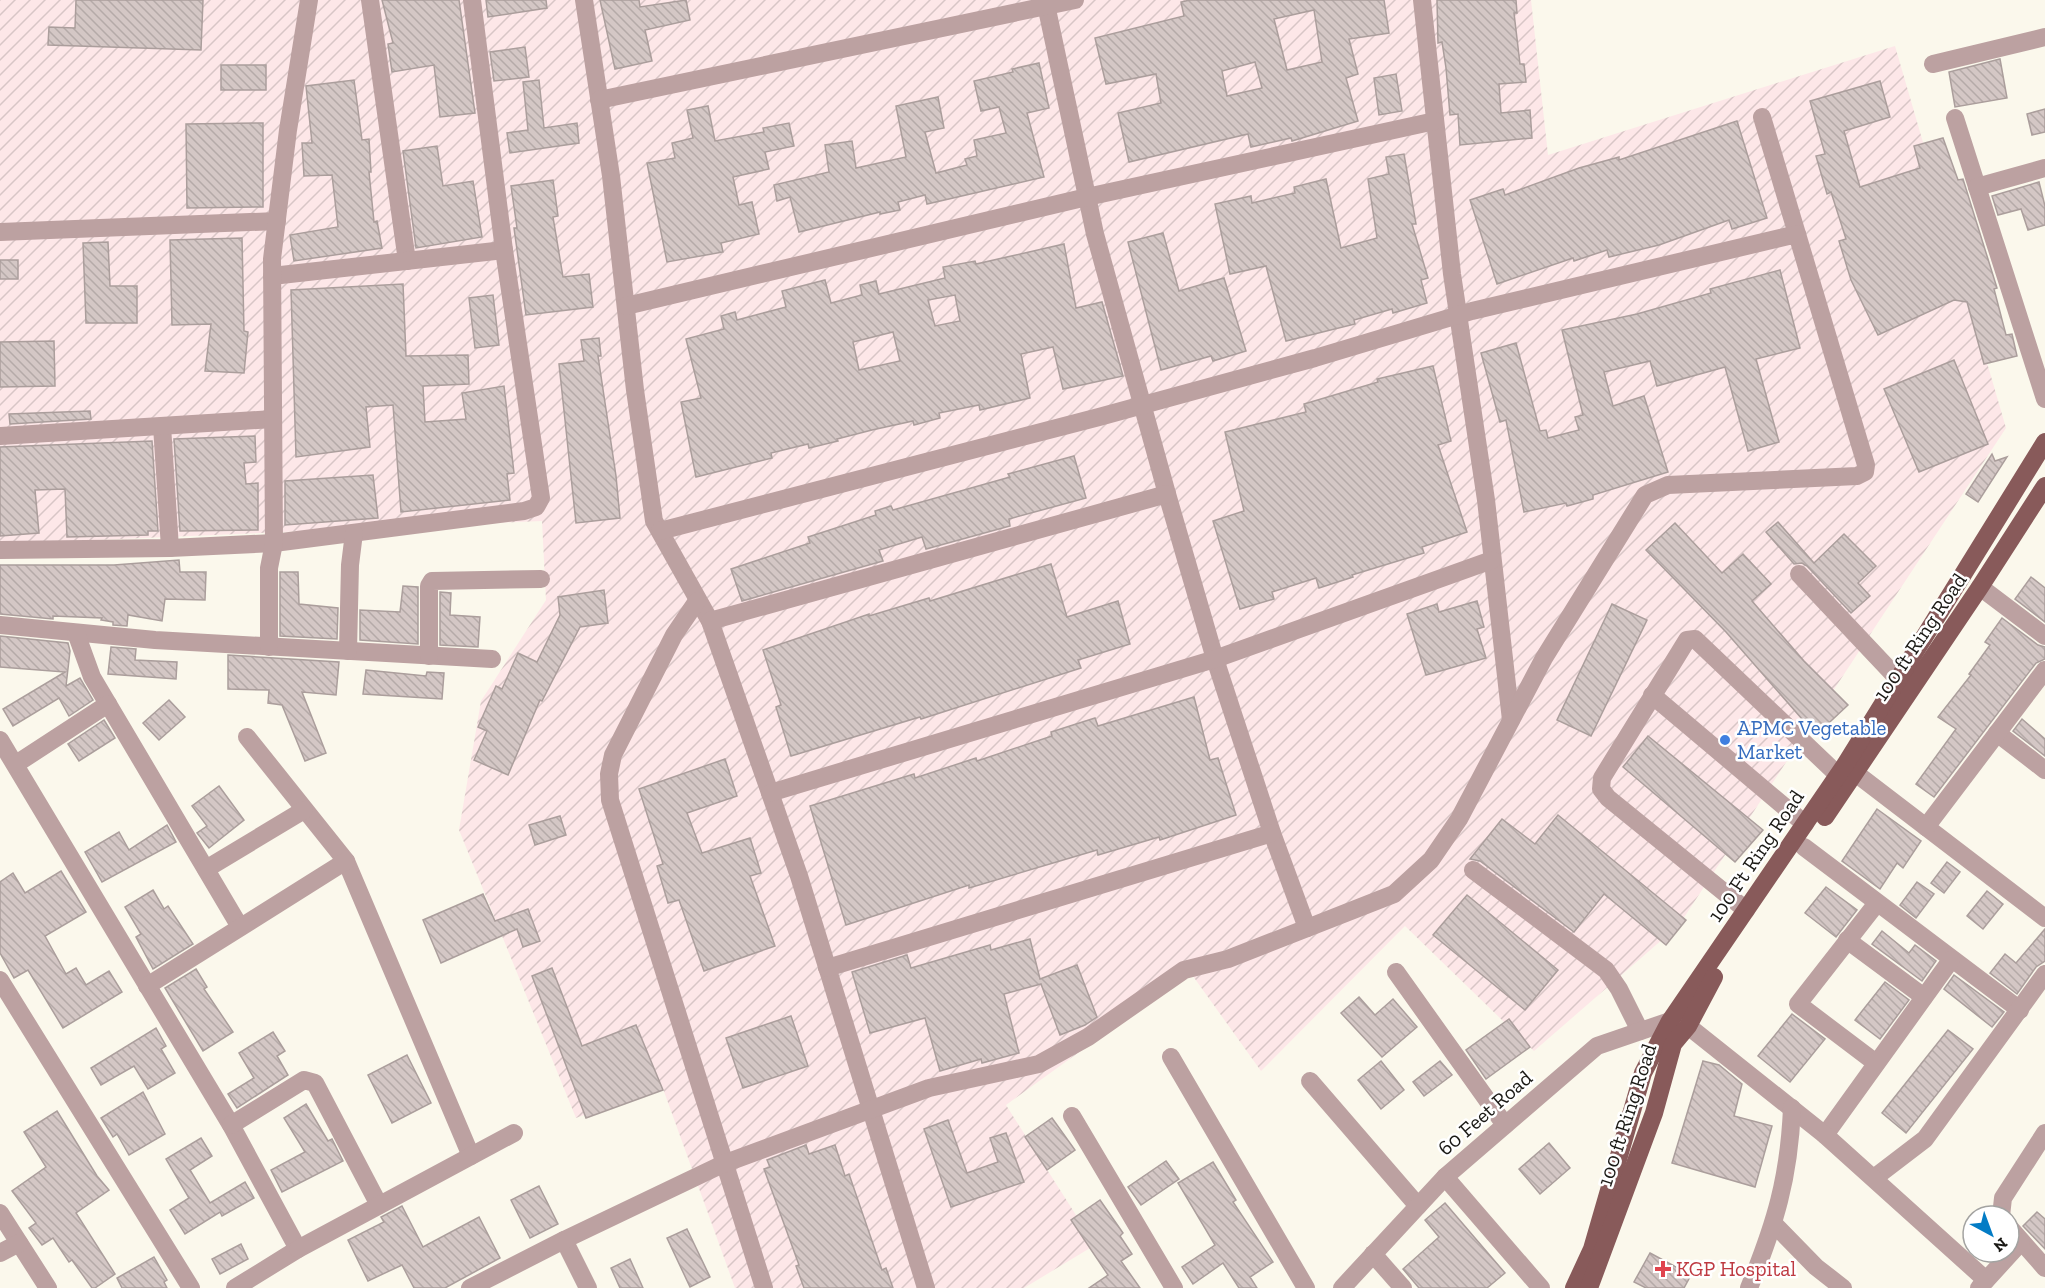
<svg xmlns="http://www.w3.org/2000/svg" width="2045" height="1288" font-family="'Zilla Slab',serif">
<defs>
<pattern id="industrial-furrows" width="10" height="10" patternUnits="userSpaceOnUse" patternTransform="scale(1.5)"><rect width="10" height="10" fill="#fde7e8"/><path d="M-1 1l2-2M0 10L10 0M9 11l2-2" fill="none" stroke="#d8c6c6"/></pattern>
<pattern id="building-back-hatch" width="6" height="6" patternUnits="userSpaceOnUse" patternTransform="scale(1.5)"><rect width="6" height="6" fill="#d4c7c5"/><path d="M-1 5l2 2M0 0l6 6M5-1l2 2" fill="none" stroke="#b5aaa8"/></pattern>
</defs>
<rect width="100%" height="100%" fill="#fbf8ec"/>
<polygon fill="url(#industrial-furrows)" points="0,0 1531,0 1548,155 1895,46 2006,428 1679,925 1534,1051 1405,926 1261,1071 1190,972 1006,1105 1095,1245 1024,1288 735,1288 662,1086 576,1118 459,830 481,701 546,600 542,521 0,544"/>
<g fill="url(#building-back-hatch)" stroke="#ab9e9c" stroke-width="1.5" fill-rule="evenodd">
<polygon points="76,0 203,0 201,50 48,45 49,27 75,28"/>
<polygon points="382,0 459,0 475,113 440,117 434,65 392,72 388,44 393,43"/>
<polygon points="486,0 546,0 547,8 488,17"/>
<polygon points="600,0 639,0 640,7 686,0 690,20 645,30 652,61 615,69"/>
<path d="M1190 0H1384L1389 33 1349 39 1358 74 1346 78 1358 121 1292 141 1291 138 1251 147 1248 134 1129 162 1118 113 1161 103 1156 74 1106 84 1095 38 1184 16 1181 2ZM1314 10 1322 62 1287 70 1274 19ZM1255 62 1262 88 1227 96 1222 71Z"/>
<polygon points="1437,0 1516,0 1517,13 1514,13 1520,64 1524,64 1526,82 1499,84 1501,113 1530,110 1532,138 1460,145 1458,114 1450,115 1446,68 1442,42 1438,43"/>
<polygon points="525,47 529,77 494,81 490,52"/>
<polygon points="2000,59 2007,98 1955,107 1949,72"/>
<polygon points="1039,63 1049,108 1027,113 1044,177 927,204 925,195 898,202 900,210 880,214 880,212 799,232 790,197 777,201 774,185 829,172 825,145 852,141 856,168 906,157 896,106 938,97 944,128 925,132 936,173 967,165 965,159 977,156 974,140 1006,133 999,107 981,111 974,81 1013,72 1012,69"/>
<rect x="221" y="65" width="45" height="25"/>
<polygon points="1396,74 1402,111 1379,115 1374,78"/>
<polygon points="354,80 362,140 369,139 371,172 369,172 374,222 377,221 382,248 294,261 290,235 338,227 332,175 304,176 302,143 312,143 306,86"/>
<polygon points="539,80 544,128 577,123 579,143 510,153 507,133 528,130 523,82"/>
<polygon points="1880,81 1890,117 1844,131 1860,187 1920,168 1914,146 1943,138 1958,180 1963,179 1997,288 1994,289 2006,335 2012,334 2017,356 1984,364 1967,302 1954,300 1878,335 1851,280 1839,241 1846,239 1831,192 1827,194 1816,156 1825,154 1810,101"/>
<polygon points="708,106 715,141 764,132 763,128 789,123 794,146 765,152 769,169 733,177 739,205 752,202 759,234 721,243 723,252 667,262 647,163 675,158 672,143 693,138 687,110"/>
<polygon points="2045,109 2045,132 2032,135 2027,114"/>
<polygon points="1737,121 1767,218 1732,229 1729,220 1659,245 1609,257 1607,250 1574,261 1573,258 1497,284 1470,200 1503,189 1505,195 1579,168 1619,157 1619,160"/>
<polygon points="263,123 263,207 187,208 186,124"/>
<polygon points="437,146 443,186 473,181 482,237 416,248 403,151"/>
<polygon points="1404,154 1416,224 1412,224 1428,278 1421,280 1427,303 1393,313 1392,309 1354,320 1355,324 1286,341 1266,266 1230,274 1215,204 1251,196 1252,203 1295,193 1294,187 1326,179 1341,248 1377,238 1368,179 1389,174 1386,157"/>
<polygon points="553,180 558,216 553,217 563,277 589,274 593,307 526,315 514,228 517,228 511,186"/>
<polygon points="2039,182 2045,206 2045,225 2028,230 2021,209 1998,215 1992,196"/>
<polygon points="1163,233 1179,291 1224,278 1246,351 1213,361 1211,356 1161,370 1128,242"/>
<polygon points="242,238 244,331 248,332 244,373 205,371 211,324 172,325 170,240"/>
<polygon points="108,242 110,286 137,286 137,323 86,323 83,243"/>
<path d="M1064 244 1076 308 1102 302 1123 376 1063 389 1053 347 1021 354 1030 398 980 410 979 405 939 413 940 418 914 425 913 421 872 430 837 439 838 441 809 448 808 444 771 453 772 458 696 477 681 402 701 398 686 339 724 329 721 316 735 312 737 320 786 307 782 291 825 280 831 303 862 295 860 285 876 281 879 294 945 278 943 267 975 261 976 264ZM955 295 960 321 935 326 928 300ZM893 332 900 361 859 370 853 342Z"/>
<rect x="0" y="260" width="18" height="19"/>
<polygon points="1780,270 1800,348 1756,359 1779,442 1748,451 1725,367 1657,386 1650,361 1604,372 1613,406 1644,396 1668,472 1593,495 1593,499 1567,506 1566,503 1524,512 1506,420 1500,422 1481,353 1516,343 1540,431 1546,430 1548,438 1579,430 1575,417 1583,415 1562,330 1637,314 1711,293 1710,289"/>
<polygon points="403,284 406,356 468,355 469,384 423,386 425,422 466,419 462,393 504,386 514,473 507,474 510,500 401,512 393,405 366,407 370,447 296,457 291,290"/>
<polygon points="493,295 499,345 475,348 469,298"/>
<polygon points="599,338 601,356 598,356 616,476 620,518 576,523 559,364 584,361 581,340"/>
<polygon points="54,341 55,386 0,387 0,342"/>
<polygon points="1954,360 1988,444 1919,472 1884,389"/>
<polygon points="1433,366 1451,441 1438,445 1467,532 1422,547 1424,553 1352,575 1353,577 1319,588 1316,578 1272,592 1274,599 1240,609 1213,521 1244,511 1225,432 1306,412 1304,404 1378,382 1377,379"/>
<polygon points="90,411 91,419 10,424 9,414"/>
<polygon points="255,436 256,462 244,463 246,484 258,483 258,530 180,531 174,439"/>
<polygon points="152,441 158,531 148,531 148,535 67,537 65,489 35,490 39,533 0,536 0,447"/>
<polygon points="1992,454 1995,461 2007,457 1978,502 1966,494"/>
<polygon points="1074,456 1086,498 1009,519 1010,526 926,549 922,537 879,550 883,561 742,601 731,569 810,543 808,537 876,515 875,511 891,506 893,510 957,492 1010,477 1008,474"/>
<polygon points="373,475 378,518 285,525 285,481"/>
<polygon points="1778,522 1814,563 1844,534 1876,566 1858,583 1870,596 1851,613 1807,566 1802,563 1794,564 1766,532"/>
<polygon points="1675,523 1722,573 1743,554 1771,584 1752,601 1804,661 1848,705 1816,735 1726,632 1646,550"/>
<polygon points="179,560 180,572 206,572 205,600 165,599 162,621 128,615 127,626 113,625 113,622 101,620 102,618 53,616 53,619 0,614 0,565 114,565"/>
<polygon points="1051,564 1067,617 1118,601 1130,644 1078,660 1081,668 921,719 920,717 791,756 776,707 781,705 763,650 869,614 869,616 929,598 930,601"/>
<polygon points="280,572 298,572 299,604 338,608 337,639 280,636"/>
<polygon points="2031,577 2045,588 2045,622 2015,599"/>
<polygon points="403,586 418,587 418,644 360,640 360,610 400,612"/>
<polygon points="604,590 608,623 580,627 542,701 540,700 508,775 474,760 487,731 478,727 496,686 502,689 518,653 537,662 560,615 558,597"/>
<polygon points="440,592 451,593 450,615 480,617 478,647 440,645"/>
<polygon points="1477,601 1484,627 1477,629 1486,658 1426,675 1407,614 1437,604 1439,612"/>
<polygon points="1612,604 1647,620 1591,736 1557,720"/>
<polygon points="2002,618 2038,645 2045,647 2045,659 2036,663 1934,797 1916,784 1956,729 1938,717 1971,675 1969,674 1990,645 1985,642"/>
<polygon points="0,636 68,643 70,651 66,686 80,678 93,700 69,716 59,698 13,726 3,709 65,672 0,667"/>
<polygon points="111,647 136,649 135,660 177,662 176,679 108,674"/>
<polygon points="228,655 339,662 336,695 302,692 326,753 305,761 282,705 268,703 269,690 228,689"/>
<polygon points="366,670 426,676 427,672 444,673 442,699 363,694"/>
<polygon points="1194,697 1210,760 1218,758 1236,815 1160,840 1159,837 1098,855 1097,850 969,888 969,885 846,925 810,806 914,774 915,778 976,758 977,761 1052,736 1051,732 1095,718 1098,726"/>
<polygon points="169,700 185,717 159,740 143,723"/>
<polygon points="2022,719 2045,739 2045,756 2013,731"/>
<polygon points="104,720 115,738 79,761 68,744"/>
<polygon points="1648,736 1763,830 1735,862 1623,767"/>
<polygon points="725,759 737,796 687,813 702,853 750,838 761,873 750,876 775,946 704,971 679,900 668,903 657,866 663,864 639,789"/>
<polygon points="219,786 244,820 209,848 197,833 207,826 192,806"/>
<polygon points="1877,809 1921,841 1903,868 1897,863 1880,889 1842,861"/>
<polygon points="1558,815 1686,920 1666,945 1604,894 1574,932 1480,861 1470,859 1502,819 1535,844"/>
<polygon points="560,816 566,835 535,845 529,825"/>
<polygon points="167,825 176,842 102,882 85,852 119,832 129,850"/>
<polygon points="1947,862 1960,872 1944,893 1931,883"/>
<polygon points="61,871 86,912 45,936 66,974 76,968 86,985 109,971 122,992 63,1028 28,970 14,978 0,953 0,882 13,873 25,893"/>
<polygon points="1917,882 1934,894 1916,918 1900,905"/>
<polygon points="1826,887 1857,910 1836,937 1805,913"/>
<polygon points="153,890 164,909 168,906 193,944 153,969 136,937 141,934 125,907"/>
<polygon points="1987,891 2003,904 1983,929 1967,916"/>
<polygon points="483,894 495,921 528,909 540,941 523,947 517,929 441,963 423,920"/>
<polygon points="1467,895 1558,970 1525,1010 1433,935"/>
<polygon points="2045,929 2045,961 2036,967 2017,994 1990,973 2005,954 2016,963"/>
<polygon points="1882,931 1909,953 1915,945 1936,961 1922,981 1872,944"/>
<polygon points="1030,939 1040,979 1077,965 1097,1017 1085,1025 1060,1035 1041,984 1004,994 1019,1053 982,1063 981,1059 940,1071 925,1018 870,1033 852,972 907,955 911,968 990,945 991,950"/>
<polygon points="552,968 582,1046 636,1025 663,1090 586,1118 532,976"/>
<polygon points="196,969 207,987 204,989 233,1032 203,1051 165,988"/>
<polygon points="1954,975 2004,1012 1992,1027 1944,989"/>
<polygon points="1885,982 1909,1000 1880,1039 1855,1020"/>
<polygon points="1359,997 1375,1015 1393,999 1417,1027 1382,1057 1341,1013"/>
<polygon points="1792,1014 1825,1039 1790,1082 1758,1056"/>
<polygon points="791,1016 808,1066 743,1088 726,1038"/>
<polygon points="1509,1019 1530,1047 1486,1079 1466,1050"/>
<polygon points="156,1028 166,1046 161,1049 175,1073 148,1089 134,1066 101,1085 91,1068"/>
<polygon points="1948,1030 1973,1049 1906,1133 1882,1113"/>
<polygon points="273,1032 285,1051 277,1056 288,1075 237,1108 228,1094 254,1078 239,1053"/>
<polygon points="407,1055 431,1103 392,1123 368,1075"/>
<polygon points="1381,1061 1404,1090 1381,1109 1358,1080"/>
<polygon points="1440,1061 1452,1075 1424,1096 1413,1082"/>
<polygon points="1703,1061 1719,1065 1742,1084 1734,1116 1772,1126 1755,1187 1672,1163"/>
<polygon points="143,1092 165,1134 129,1155 117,1134 113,1137 101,1118"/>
<polygon points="306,1104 328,1141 332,1139 343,1161 282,1192 271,1170 305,1152 284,1118"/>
<polygon points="57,1111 97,1176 109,1190 76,1213 115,1274 95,1288 92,1288 72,1260 69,1262 53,1238 42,1245 29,1228 36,1223 12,1191 46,1167 24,1132"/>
<polygon points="1052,1118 1075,1150 1047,1170 1025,1137"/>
<polygon points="948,1120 967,1173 998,1162 990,1138 1006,1133 1024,1182 951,1207 924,1129"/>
<polygon points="201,1138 212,1156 190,1170 210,1203 245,1182 254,1198 222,1216 220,1212 185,1234 170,1210 189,1198 166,1159"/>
<polygon points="1549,1143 1570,1168 1540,1194 1519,1169"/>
<polygon points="806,1145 809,1154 835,1145 845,1176 849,1174 882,1270 886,1268 893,1288 804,1288 796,1266 799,1265 764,1169 770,1167 767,1160"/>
<polygon points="1166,1161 1179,1179 1141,1205 1128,1187"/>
<polygon points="1213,1162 1236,1200 1233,1202 1273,1262 1250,1277 1257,1288 1239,1288 1223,1263 1193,1284 1182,1267 1215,1245 1178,1183"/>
<polygon points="539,1186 558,1224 530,1238 511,1200"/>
<polygon points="1100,1200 1123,1233 1120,1236 1132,1254 1121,1261 1140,1288 1089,1288 1108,1275 1071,1220"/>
<polygon points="1445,1203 1505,1273 1487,1288 1419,1288 1403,1269 1439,1237 1425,1220"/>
<polygon points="402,1206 423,1247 479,1217 500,1258 445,1288 414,1288 402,1265 368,1281 348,1240 384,1222 381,1217"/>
<polygon points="2037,1212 2045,1219 2045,1249 2023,1226"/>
<polygon points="687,1229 710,1277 690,1287 667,1238"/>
<polygon points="241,1244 248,1259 220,1274 212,1259"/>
<polygon points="1650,1253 1691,1275 1684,1288 1646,1288 1634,1282"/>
<polygon points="154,1257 167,1280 164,1282 167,1288 122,1288 117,1278"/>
<polygon points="630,1259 643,1288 620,1288 611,1268"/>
</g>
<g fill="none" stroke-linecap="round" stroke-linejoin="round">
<g stroke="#bca1a1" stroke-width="18">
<polyline points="370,0 407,261"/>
<polyline points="584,0 611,176 635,390 654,521 710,621 799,876 926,1288"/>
<polyline points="1045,0 1095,234 1167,494 1215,659 1272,833 1307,928"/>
<polyline points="1422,0 1452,274 1486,500 1511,720"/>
<polyline points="1933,64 2045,37"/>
<polyline points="599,100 1075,0"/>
<polyline points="1762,117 1797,234"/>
<polyline points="1955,118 2045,399"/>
<polyline points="1977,187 2045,168"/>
<polyline points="0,232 277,221"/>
<polyline points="272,276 504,250"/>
<polyline points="626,306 1087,197 1435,121"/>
<polyline points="162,426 170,548"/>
<polyline points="0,436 273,419"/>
<polyline points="0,550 170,548 274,543 524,511 536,507 541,498 504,250 472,0"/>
<polyline points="1799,574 1898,679"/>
<polyline points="1980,587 2045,636"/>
<polyline points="697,601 674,635 613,755 609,774 610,800 764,1288"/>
<polyline points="710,621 1167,494"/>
<polyline points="0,625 155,640 492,659"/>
<polyline points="76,633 92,677 240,927"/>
<polyline points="269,647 269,568 274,543 272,259 288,130 309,0"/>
<polyline points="348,651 350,565 354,533"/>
<polyline points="429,656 429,586 432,581 541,579"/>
<polyline points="1652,695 1805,824"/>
<polyline points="1997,733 2045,770"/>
<polyline points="247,737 346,861 471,1156"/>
<polyline points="0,740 231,1125 298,1249 235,1288"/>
<polyline points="16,764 108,704"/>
<polyline points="1845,765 2045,918"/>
<polyline points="770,793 1215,659 1492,560"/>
<polyline points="1926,827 2045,670"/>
<polyline points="1804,847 2020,1010"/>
<polyline points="206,869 304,810"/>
<polyline points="1473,870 1606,970 1619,989 1640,1031"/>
<polyline points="1746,910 1608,798 1601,789 1602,778 1687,640 1695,639 1838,775"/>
<polyline points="1847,940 1924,997"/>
<polyline points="827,968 1272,833"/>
<polyline points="1396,972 1505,1125"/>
<polyline points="0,980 191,1288"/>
<polyline points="147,986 346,861"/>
<polyline points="1171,1057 1306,1288"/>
<polyline points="1876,1063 1798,1004 1877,903"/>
<polyline points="1310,1081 1418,1206"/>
<polyline points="1072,1116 1174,1288"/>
<polyline points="231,1125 304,1080 315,1083 379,1205"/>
<polyline points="1825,1135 1951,960"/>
<polyline points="1445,1177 1541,1288"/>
<polyline points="1874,1178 1925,1139 2045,974"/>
<polyline points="0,1213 48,1288"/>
<polyline points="2001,1216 2003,1198 2045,1133"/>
<polyline points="1774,1224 1816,1267 1843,1288"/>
<polyline points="2009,1227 2045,1268"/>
<polyline points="564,1240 588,1288"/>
<polyline points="298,1249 514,1133"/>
<polyline points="0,1253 19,1243"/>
<polyline points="1373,1254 1403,1288"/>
<polyline points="470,1288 564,1240 723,1164 929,1088 1039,1064 1088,1037 1184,970 1228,959 1394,894 1431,860 1459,819 1544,658 1645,495 1668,485 1857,476 1865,472 1866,465 1797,234 1472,311 1315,358 1099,417 660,531"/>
<polyline points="1342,1288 1445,1177 1597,1046 1670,1021 1688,1026 1825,1135 1986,1280"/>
<path d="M1749 1288C1775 1224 1789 1179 1792 1108"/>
<polyline points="1979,1288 2021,1242"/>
</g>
<g stroke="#885a5a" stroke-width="18">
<polyline points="1825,817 1980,587 2045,486"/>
<polyline points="1574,1288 1592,1249 1643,1073 1670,1021 1845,765 2045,442"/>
<polyline points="1589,1288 1654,1113 1673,1044 1688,1026 1714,977"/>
</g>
</g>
<circle fill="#3f7fe0" stroke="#fff" stroke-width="2" cx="1725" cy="740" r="6"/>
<path fill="#e0444e" stroke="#fff" stroke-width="2" d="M1660 1260h6v6h6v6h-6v6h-6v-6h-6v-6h6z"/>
<g text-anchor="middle" stroke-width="5" stroke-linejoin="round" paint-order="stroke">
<g font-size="21" fill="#1a1915" stroke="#fff">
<text transform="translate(1920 637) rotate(-56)" y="7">100 ft Ring Road</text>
<text transform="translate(1756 856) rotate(-56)" y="7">100 Ft Ring Road</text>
<text transform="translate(1485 1113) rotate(-41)" y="7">60 Feet Road</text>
<text transform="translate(1627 1115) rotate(-72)" y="7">100 ft Ring Road</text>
</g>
<g font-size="21" fill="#366cbe" stroke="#fff" text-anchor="start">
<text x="1737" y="735">APMC Vegetable<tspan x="1737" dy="24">Market</tspan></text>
</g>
<g font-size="21" fill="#be3a42" stroke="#fff" text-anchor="start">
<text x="1676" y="1276">KGP Hospital</text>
</g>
</g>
<g transform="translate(1991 1234) rotate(139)"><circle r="28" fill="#ffffff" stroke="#a3a3a1" stroke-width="1.5"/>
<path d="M0-4.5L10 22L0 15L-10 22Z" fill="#037cc5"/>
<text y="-9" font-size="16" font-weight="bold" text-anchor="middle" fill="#1a1915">N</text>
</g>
</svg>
